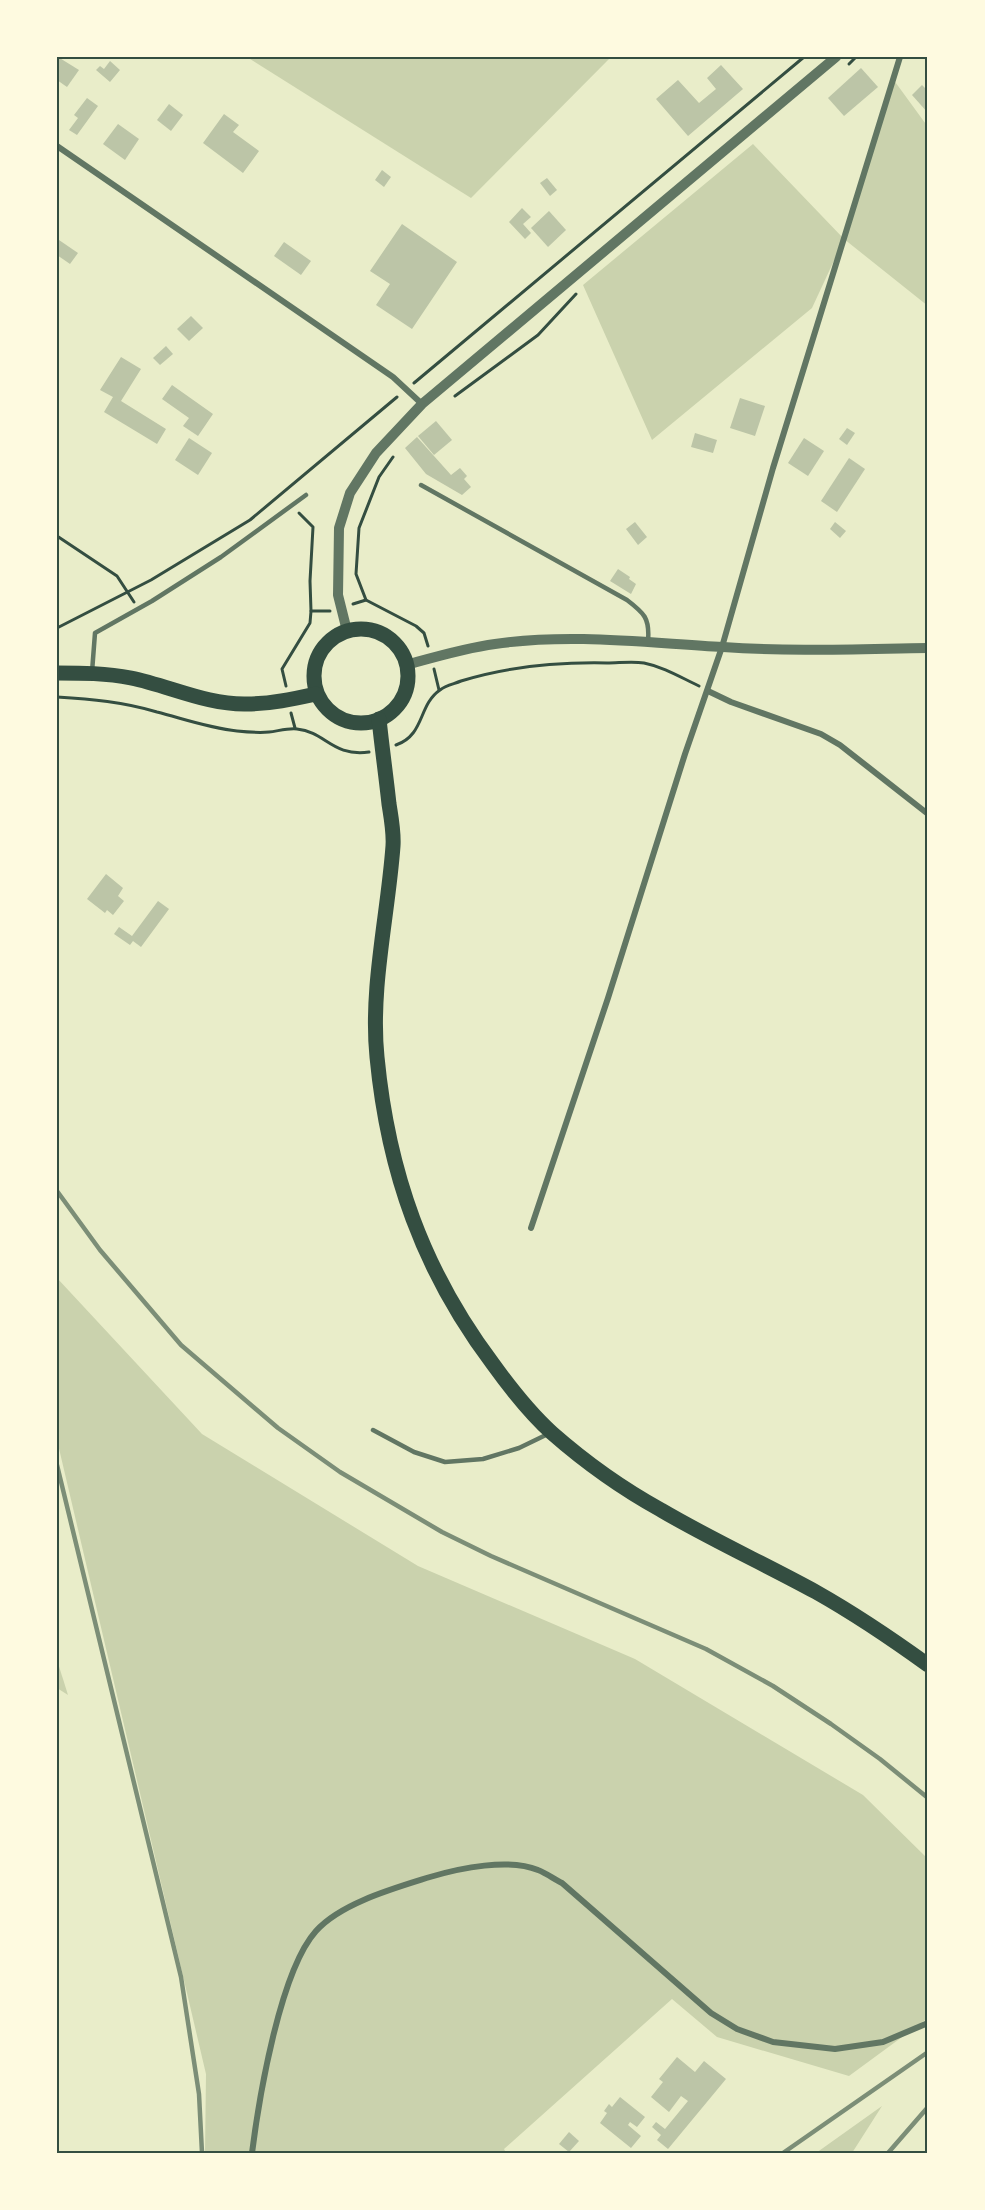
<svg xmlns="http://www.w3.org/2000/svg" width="985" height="2210" font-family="'PT Serif',serif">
<rect width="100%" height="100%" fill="#e9edc9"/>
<g fill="#cad2ad">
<polygon points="247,57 611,57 471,198"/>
<polygon points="893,79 928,127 928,306 844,239 812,308 652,440 583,285 753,144 844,239"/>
<polygon points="57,1278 202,1434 418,1566 635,1659 863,1795 928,1859 928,2018 849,2076 717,2037 672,1999 504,2149 506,2153 205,2153 206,2074 57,1440"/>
<polygon points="57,1660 68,1695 57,1688"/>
<polygon points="882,2106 852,2153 815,2153 816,2153"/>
</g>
<g fill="#bcc5a7">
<polygon points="58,57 79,70 67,87 57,80"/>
<polygon points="110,61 120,70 110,82 96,70 100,66 104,69"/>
<polygon points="721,65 743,89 688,136 656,99 678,80 699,103 716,89 707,78"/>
<polygon points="861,68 878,87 844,116 828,98"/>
<polygon points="922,85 928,91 928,113 912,95"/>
<polygon points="87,98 98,106 77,135 69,130 78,118 74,115"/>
<polygon points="169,104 183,115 171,131 157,120"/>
<polygon points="224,114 239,125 233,132 259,151 243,173 203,143"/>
<polygon points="118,124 139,139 125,160 103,144"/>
<polygon points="382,170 391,177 384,187 375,180"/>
<polygon points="547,178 557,190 550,196 540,183"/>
<polygon points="522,208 531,217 523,224 531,233 525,239 509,222"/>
<polygon points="549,211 566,230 548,247 531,228"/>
<polygon points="402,224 457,262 412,329 376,305 390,284 370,271"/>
<polygon points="59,240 78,253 70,264 57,255"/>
<polygon points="284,242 311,261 301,275 274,256"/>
<polygon points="191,316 203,328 189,341 177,329"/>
<polygon points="166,346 173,354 160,365 153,358"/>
<polygon points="121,357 141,369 121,401 166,429 157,444 104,412 113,397 100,390"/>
<polygon points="172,385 213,414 198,436 183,426 189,418 162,399"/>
<polygon points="740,398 765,406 755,436 730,428"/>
<polygon points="436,421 452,440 434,455 418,436"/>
<polygon points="847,428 855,433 847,445 839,439"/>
<polygon points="695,433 717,440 713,453 691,447"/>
<polygon points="417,437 451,475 460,468 467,476 464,479 471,487 462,495 426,474 405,448"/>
<polygon points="189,438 212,453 198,475 175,460"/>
<polygon points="804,438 824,451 808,476 788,463"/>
<polygon points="849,458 865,469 837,512 821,501"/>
<polygon points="635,522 647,537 638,545 626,529"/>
<polygon points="835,522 846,531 840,538 830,529"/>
<polygon points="618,569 630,577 629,579 636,584 631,594 610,581"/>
<polygon points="106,874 123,888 118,896 124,901 113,915 107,910 105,913 87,899"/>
<polygon points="158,901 169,909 141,947 133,941 130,945 114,934 119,927 132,936"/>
<polygon points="677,2057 695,2072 704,2061 726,2079 668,2149 657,2140 661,2135 652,2127 656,2122 665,2129 688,2101 681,2096 669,2112 651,2097 663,2082 659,2079"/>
<polygon points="620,2097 645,2117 637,2127 630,2122 628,2125 641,2136 631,2148 600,2123 607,2113 604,2111 609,2104 612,2107"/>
<polygon points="569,2132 579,2141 569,2152 559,2144"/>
</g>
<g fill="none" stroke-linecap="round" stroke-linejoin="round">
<g stroke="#344e41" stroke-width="3">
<polyline points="849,64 856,57"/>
<polyline points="414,383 804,57"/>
<polyline points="455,396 538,335 576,294"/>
<polyline points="393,457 379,477 359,528 356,574 366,600 416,626 424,633 428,646"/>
<polyline points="299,513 313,527 310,581 311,611"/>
<polyline points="57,536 117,576 134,602"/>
<polyline points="353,604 366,600"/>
<polyline points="57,628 151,580 250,520 397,397"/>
<polyline points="434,669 439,690"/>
<polyline points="286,686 282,669 310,623 311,611 330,611"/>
<path d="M57 697C91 699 124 702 157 712 184 719 209 728 237 731 247 732 259 733 269 732 278 731 288 728 297 729 326 732 332 757 369 752"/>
<polyline points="291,713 295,728"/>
<path d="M396 745C425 735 418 705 440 690 446 685 454 684 461 681 509 666 557 662 607 663 619 663 632 661 644 663 664 667 680 677 699 686"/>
</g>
<g stroke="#617663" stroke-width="4.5">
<path d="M421 485 627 600C644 613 650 618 648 641"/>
<polyline points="92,672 95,633 152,601 221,557 306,495"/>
<polyline points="373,1430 414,1452 445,1462 483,1459 519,1448 550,1433"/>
</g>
<g stroke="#617663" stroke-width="6">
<polyline points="57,146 393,377 422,404"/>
<polyline points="708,691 731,702 821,734 840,745 928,814"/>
<polyline points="531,1228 608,998 685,754 722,647 773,468 900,57"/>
<path d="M252 2153C259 2098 280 1971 316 1931 341 1903 395 1888 430 1877 460 1868 509 1858 538 1870 546 1873 554 1879 562 1883L711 2013 737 2029 773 2042 835 2049 883 2042 928 2023"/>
</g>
<g stroke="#617663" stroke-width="10">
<polyline points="347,631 338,595 339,528 350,493 376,453 422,404 836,57"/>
<path d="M406 665C435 657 465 648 495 644 571 633 647 643 723 647 791 652 860 649 928 648"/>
</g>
<g stroke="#344e41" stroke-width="15">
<circle cx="361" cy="676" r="47"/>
<path d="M57 673C82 673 106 673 131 678 170 686 207 705 247 704 270 704 293 699 316 694"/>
<path d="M379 719C382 748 386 776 389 804 391 817 394 832 393 846 388 915 370 988 377 1057 388 1172 423 1271 493 1364 511 1389 530 1413 552 1433 585 1462 623 1489 661 1510 712 1540 765 1564 816 1592 855 1614 892 1639 928 1665"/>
</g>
<g stroke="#7c8e77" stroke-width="4.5">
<polyline points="57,1191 100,1250 181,1345 278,1428 340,1472 442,1532 491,1556 706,1649 773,1686 831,1724 880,1759 928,1798"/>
<polyline points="57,1465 181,1977 199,2094 202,2153"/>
<polyline points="783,2153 928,2052"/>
<polyline points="888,2153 928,2107"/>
</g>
</g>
<rect width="985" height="2210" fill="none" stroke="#fefae0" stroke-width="117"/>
<rect x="58" y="58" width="868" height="2094" fill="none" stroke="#344e41" stroke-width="2"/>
</svg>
